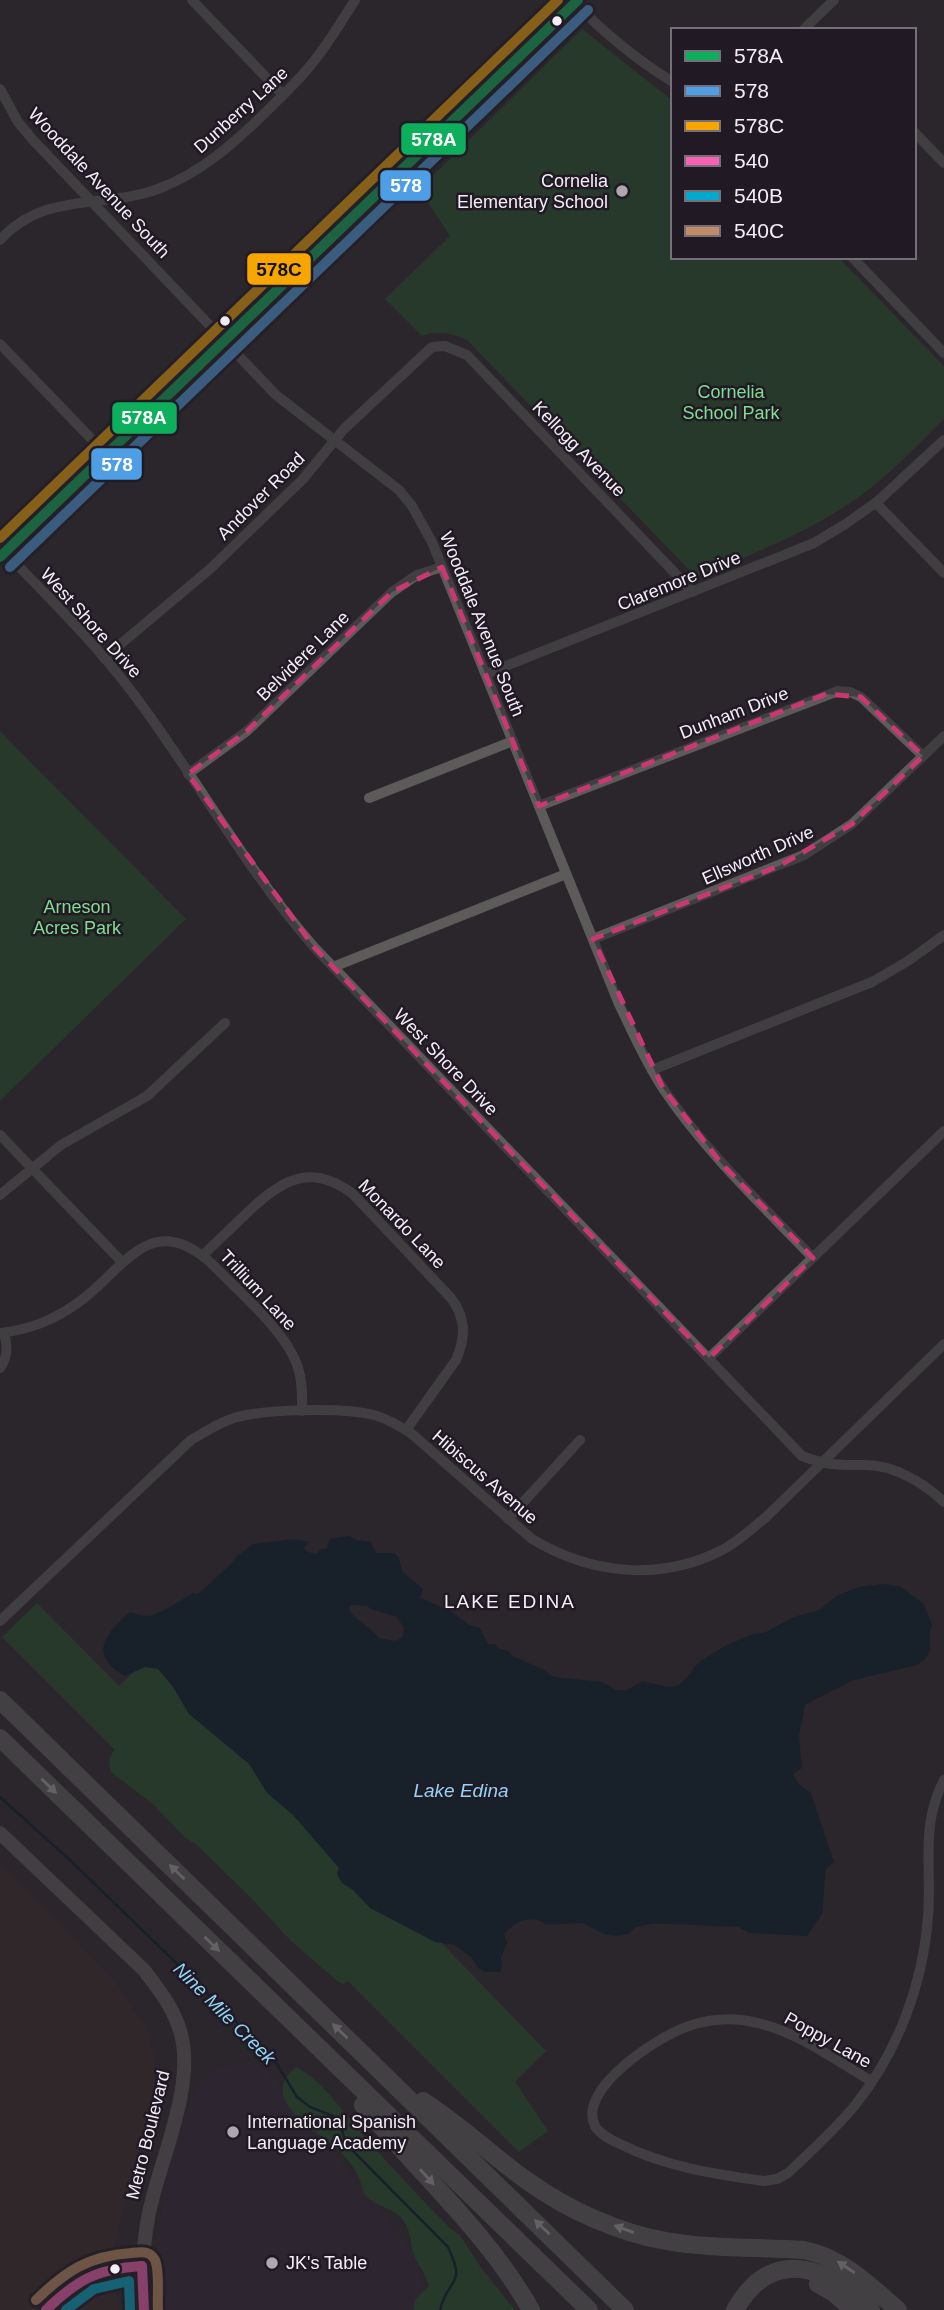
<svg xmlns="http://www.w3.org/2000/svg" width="944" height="2310" font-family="Arial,sans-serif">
<rect width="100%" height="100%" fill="#2a262c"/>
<polygon fill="#312736" points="232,2064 259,2065 283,2089 414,2253 424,2291 414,2310 157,2310 154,2284 157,2244 169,2154 197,2086 214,2071"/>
<polygon fill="#39282b" points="0,1862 117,1984 146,2029 154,2055 154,2087 113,2249 117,2310 0,2310"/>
<g fill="#23502c">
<path d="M582 29 673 101V257H838L944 366V419C917 445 891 474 860 496 810 532 753 554 696 577L467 340C451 333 438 330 422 336L385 299 450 236 419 189Z"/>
<polygon points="0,731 186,919 0,1101"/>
<path d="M37 1603 119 1686 157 1649 546 2051 515 2082 548 2131 519 2152 348 1981 343 1984 337 1981 291 1941 252 1899 196 1844 184 1837 154 1805 111 1772C108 1763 109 1755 115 1750L2 1637Z"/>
<path d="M296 2067C325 2082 343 2113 365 2137 393 2169 421 2199 451 2229L460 2235 482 2269 515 2310H414C412 2299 422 2293 429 2286 426 2276 422 2270 417 2262 410 2249 412 2233 404 2221 394 2207 373 2207 364 2193 362 2189 361 2182 359 2178 355 2169 347 2158 340 2151 319 2132 255 2100 296 2067Z"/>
</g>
<path fill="#041b27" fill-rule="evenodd" d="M349 1536 357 1540 371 1542 376 1553H394L399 1558 402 1571 423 1589 420 1598C430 1602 451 1610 459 1617 467 1624 468 1625 480 1628L488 1644H495L498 1648 508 1651 514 1657 543 1669 552 1676 562 1678 602 1682 616 1690H627L642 1681 669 1687 680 1685 700 1661 727 1645 750 1635 766 1632 793 1617 819 1610 838 1595 859 1587 885 1584 901 1587 924 1604 932 1625C925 1643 939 1652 917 1665L854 1680 805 1705 799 1736 802 1768 793 1774 798 1783 811 1793 834 1862 826 1869 822 1914 807 1936 749 1933 738 1927 668 1924H652L636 1927 629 1934 616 1936 604 1934 582 1923 546 1925C532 1913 515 1922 504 1934L507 1942 501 1957 502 1965 500 1972H485L478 1968 472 1958 455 1945 435 1942 370 1908 353 1890 342 1883 337 1874 339 1868 293 1815 267 1793 249 1764 189 1714 173 1687 158 1669 145 1667 125 1676C88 1655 104 1635 130 1612 136 1614 142 1616 147 1616 157 1616 184 1599 192 1593L198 1594 231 1564 237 1556 253 1544 293 1539 309 1542 304 1548 308 1552 317 1554 320 1550 327 1548 329 1539ZM351 1605 368 1606 370 1609 397 1617 404 1628 403 1636 396 1641 378 1638C371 1626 357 1622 349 1610Z"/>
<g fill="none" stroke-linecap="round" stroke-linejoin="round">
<path stroke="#041b27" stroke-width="2.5" d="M0 1797 71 1861 236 2021 250 2039 277 2064 297 2097 310 2107 333 2116 340 2124 344 2137 353 2151 448 2247C467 2287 448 2277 440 2310"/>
<g stroke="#5c5b59" stroke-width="10">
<polyline points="192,0 283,95"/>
<path d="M572 0C603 32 635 59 673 82"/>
<polyline points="803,30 834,0"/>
<path d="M0 89 18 122 33 140 276 395 399 490 412 506 432 542 619 1004C633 1033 646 1063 664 1090 706 1152 761 1204 813 1258"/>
<polyline points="914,132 944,163"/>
<path d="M0 240C44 191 103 209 158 189 201 173 234 143 266 112 281 97 297 82 310 66 327 46 341 22 355 0"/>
<polyline points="852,257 944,353"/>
<polyline points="0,344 106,454"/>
<polyline points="876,503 944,573"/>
<path d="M0 547C45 594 92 639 132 692 195 775 245 868 314 947L802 1456C828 1466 840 1465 866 1465 894 1465 924 1483 944 1502"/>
<polyline points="104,658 210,569 303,479 344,429 432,347 445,346 467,355 693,592"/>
<polyline points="486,674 814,543 847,523 878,501 944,440"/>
<polyline points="188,774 247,731 392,592 417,575 442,567"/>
<polyline points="369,798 513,741"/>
<polyline points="539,806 838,691 850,692 861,697 923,756"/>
<polyline points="593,939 804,855 852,824 944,736"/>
<polyline points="333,967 566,874"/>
<polyline points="652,1070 872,982 908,961 944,935"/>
<polyline points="0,1135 122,1262"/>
<polyline points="0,1195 61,1145 147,1096 225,1023"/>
<path d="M203 1255C218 1241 232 1227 247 1213 281 1180 310 1162 353 1194L451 1298C466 1318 466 1337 456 1360L406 1430"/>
<path d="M0 1333C27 1330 54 1320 76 1304 122 1273 149 1207 211 1263 237 1290 288 1333 298 1368 303 1382 302 1397 302 1411"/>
<polyline points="709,1358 944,1131"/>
<path d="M0 1368C8 1357 8 1346 4 1333"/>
<polyline points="508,1519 580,1440"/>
<path d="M0 1621 191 1440C205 1432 218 1423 234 1418 265 1409 343 1407 374 1415 388 1419 400 1426 412 1434L532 1539C590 1574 660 1582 722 1550 738 1542 751 1529 765 1518L944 1344"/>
<path d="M871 2081C830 2057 790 2026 742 2020 726 2018 705 2020 689 2026 660 2035 576 2089 595 2126 600 2135 611 2140 620 2144 666 2167 715 2174 764 2181L777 2179 788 2173C811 2151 836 2129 856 2104 898 2051 923 1984 928 1917 932 1867 920 1826 944 1780"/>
<path d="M46 2310C81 2275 92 2269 142 2266"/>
</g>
<g stroke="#5f5c5c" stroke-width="14">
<polyline points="0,557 578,0"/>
<path d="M0 1833 144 1970C160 1991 174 2008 181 2034 195 2088 160 2159 149 2213 142 2246 142 2277 144 2310"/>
</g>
<g stroke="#636161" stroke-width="18">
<polyline points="0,1700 625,2310"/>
<polyline points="0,1738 589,2310"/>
<path d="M423 2101C461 2125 493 2157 529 2182 568 2210 619 2233 666 2241 711 2249 758 2247 804 2250 843 2258 869 2285 898 2310"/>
<path d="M363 2105C419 2173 487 2232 531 2310"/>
<polyline points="818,2284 834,2293 853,2310"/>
<path d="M735 2310C772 2245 828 2266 871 2310"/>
</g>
<defs>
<polyline id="bus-1" points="0,557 578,0"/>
<polyline id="bus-2" points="10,567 588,10"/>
<polyline id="bus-3" points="0,538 558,0"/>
<path id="bus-4" d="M46 2310C78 2279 97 2269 142 2266L144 2310"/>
<polyline id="bus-5" points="66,2310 94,2289 129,2281 130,2310"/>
<path id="bus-6" d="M36 2300C66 2271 88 2256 131 2253 140 2252 150 2250 155 2260 160 2271 157 2297 158 2309"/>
</defs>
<use href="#bus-1" stroke="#211a25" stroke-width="16"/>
<use href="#bus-2" stroke="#211a25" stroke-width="16"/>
<use href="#bus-3" stroke="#211a25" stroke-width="16"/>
<use href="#bus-4" stroke="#211a25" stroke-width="16"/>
<use href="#bus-5" stroke="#211a25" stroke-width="16"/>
<use href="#bus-6" stroke="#211a25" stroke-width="16"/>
<use href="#bus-1" stroke="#0daf5c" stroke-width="10"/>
<use href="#bus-2" stroke="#4d9ee5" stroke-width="10"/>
<use href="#bus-3" stroke="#f7a600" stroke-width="10"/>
<use href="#bus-4" stroke="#f860b3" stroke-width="10"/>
<use href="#bus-5" stroke="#00a9ce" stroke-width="10"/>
<use href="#bus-6" stroke="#c18c65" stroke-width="10"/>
</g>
<defs><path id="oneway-solid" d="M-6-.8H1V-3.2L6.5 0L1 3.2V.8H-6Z" transform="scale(1.75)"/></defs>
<g fill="#aba8ac">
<use href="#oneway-solid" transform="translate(49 1786) rotate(44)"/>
<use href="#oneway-solid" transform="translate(177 1872) rotate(-136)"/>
<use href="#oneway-solid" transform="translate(212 1944) rotate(44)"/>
<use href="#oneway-solid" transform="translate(340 2031) rotate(-136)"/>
<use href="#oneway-solid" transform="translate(427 2177) rotate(48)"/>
<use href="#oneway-solid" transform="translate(542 2227) rotate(-136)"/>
<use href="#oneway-solid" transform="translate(624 2229) rotate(-160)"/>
<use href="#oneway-solid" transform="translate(846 2267) rotate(-146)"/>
</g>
<path d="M0 0H944V2310H0ZM442 567 539 806 826 694 861 697 923 756 852 824 779 866 593 939 663 1088 721 1163 813 1258 709 1358 314 947 188 774 247 731 392 592Z" fill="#2a262c" fill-opacity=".55" fill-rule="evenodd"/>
<path fill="none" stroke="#c93872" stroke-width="5" stroke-dasharray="14 9" stroke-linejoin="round" d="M442 567 539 806 826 694 861 697 923 756 852 824 779 866 593 939 663 1088 721 1163 813 1258 709 1358 314 947 188 774 247 731 392 592Z"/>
<g fill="#f3eef6" stroke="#211a25" stroke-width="2.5">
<circle cx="557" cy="21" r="6"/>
<circle cx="225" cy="321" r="6"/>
<circle cx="115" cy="2269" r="6"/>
</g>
<g fill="#ada8af" stroke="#211a25" stroke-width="2.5">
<circle cx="622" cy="191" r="7"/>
<circle cx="233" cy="2132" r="7"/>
<circle cx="272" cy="2263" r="7"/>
</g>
<g text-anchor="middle" stroke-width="5" stroke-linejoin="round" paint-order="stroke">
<g font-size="18" fill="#f3eef6" stroke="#211a25">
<text transform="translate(241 110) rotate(-42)" y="6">Dunberry Lane</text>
<text transform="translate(99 183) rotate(47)" y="6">Wooddale Avenue South</text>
<text transform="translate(579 449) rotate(46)" y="6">Kellogg Avenue</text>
<text transform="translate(261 496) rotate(-45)" y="6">Andover Road</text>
<text transform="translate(679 581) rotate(-22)" y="6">Claremore Drive</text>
<text transform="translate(91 623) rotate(48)" y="6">West Shore Drive</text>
<text transform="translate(482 624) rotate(68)" y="6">Wooddale Avenue South</text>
<text transform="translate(303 656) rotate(-44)" y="6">Belvidere Lane</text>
<text transform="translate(734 713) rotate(-21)" y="6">Dunham Drive</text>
<text transform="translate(758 855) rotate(-24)" y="6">Ellsworth Drive</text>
<text transform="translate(446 1062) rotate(46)" y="6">West Shore Drive</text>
<text transform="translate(402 1224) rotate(46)" y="6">Monardo Lane</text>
<text transform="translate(258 1290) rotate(47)" y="6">Trillium Lane</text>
<text transform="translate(485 1477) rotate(41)" y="6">Hibiscus Avenue</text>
<text transform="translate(828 2040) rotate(29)" y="6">Poppy Lane</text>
<text transform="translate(148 2135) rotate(-76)" y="6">Metro Boulevard</text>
</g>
<g font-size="18" fill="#f3eef6" stroke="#211a25" text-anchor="start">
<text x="608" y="187" text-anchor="end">Cornelia<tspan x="608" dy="21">Elementary School</tspan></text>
<text x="247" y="2128">International Spanish<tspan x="247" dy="21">Language Academy</tspan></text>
<text x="286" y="2269">JK's Table</text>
</g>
<g font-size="18" fill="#80dd8e" stroke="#211a25">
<text x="731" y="398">Cornelia<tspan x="731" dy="21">School Park</tspan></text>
<text x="77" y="913">Arneson<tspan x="77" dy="21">Acres Park</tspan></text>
</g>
<g font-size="19" letter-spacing="2" fill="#f3eef6" stroke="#211a25">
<text x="510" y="1608">LAKE EDINA</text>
</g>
<g font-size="19" font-style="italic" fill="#8fd5f8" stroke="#211a25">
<text x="461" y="1797">Lake Edina</text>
<text transform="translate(225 2013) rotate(45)" y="7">Nine Mile Creek</text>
</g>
</g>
<g stroke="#211a25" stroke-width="2.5">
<rect x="400" y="122" width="67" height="34" rx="7" fill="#0daf5c"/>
<rect x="379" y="169" width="53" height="33" rx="7" fill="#4d9ee5"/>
<rect x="246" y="252" width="66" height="34" rx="7" fill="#f7a600"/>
<rect x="111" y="401" width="67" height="34" rx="7" fill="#0daf5c"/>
<rect x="90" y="447" width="53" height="34" rx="7" fill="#4d9ee5"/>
</g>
<g font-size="19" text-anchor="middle" font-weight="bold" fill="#fff">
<text x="434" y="146">578A</text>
<text x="406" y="192">578</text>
<text x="144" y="424">578A</text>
<text x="117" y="471">578</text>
</g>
<g font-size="19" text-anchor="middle" font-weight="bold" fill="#111">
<text x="279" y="276">578C</text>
</g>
<rect x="671" y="28" width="245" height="231" fill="#211a25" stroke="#756f79" stroke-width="2"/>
<rect x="685" y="51" width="35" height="10" fill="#0daf5c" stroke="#756f79" stroke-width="2"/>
<text x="734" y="63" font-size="21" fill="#f3eef6">578A</text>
<rect x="685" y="86" width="35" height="10" fill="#4d9ee5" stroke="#756f79" stroke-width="2"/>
<text x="734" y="98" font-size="21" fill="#f3eef6">578</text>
<rect x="685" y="121" width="35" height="10" fill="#f7a600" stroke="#756f79" stroke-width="2"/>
<text x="734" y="133" font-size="21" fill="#f3eef6">578C</text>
<rect x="685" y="156" width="35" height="10" fill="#f860b3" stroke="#756f79" stroke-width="2"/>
<text x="734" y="168" font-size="21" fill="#f3eef6">540</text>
<rect x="685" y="191" width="35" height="10" fill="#00a9ce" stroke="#756f79" stroke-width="2"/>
<text x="734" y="203" font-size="21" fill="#f3eef6">540B</text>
<rect x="685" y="226" width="35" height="10" fill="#c18c65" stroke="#756f79" stroke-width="2"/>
<text x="734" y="238" font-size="21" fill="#f3eef6">540C</text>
</svg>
